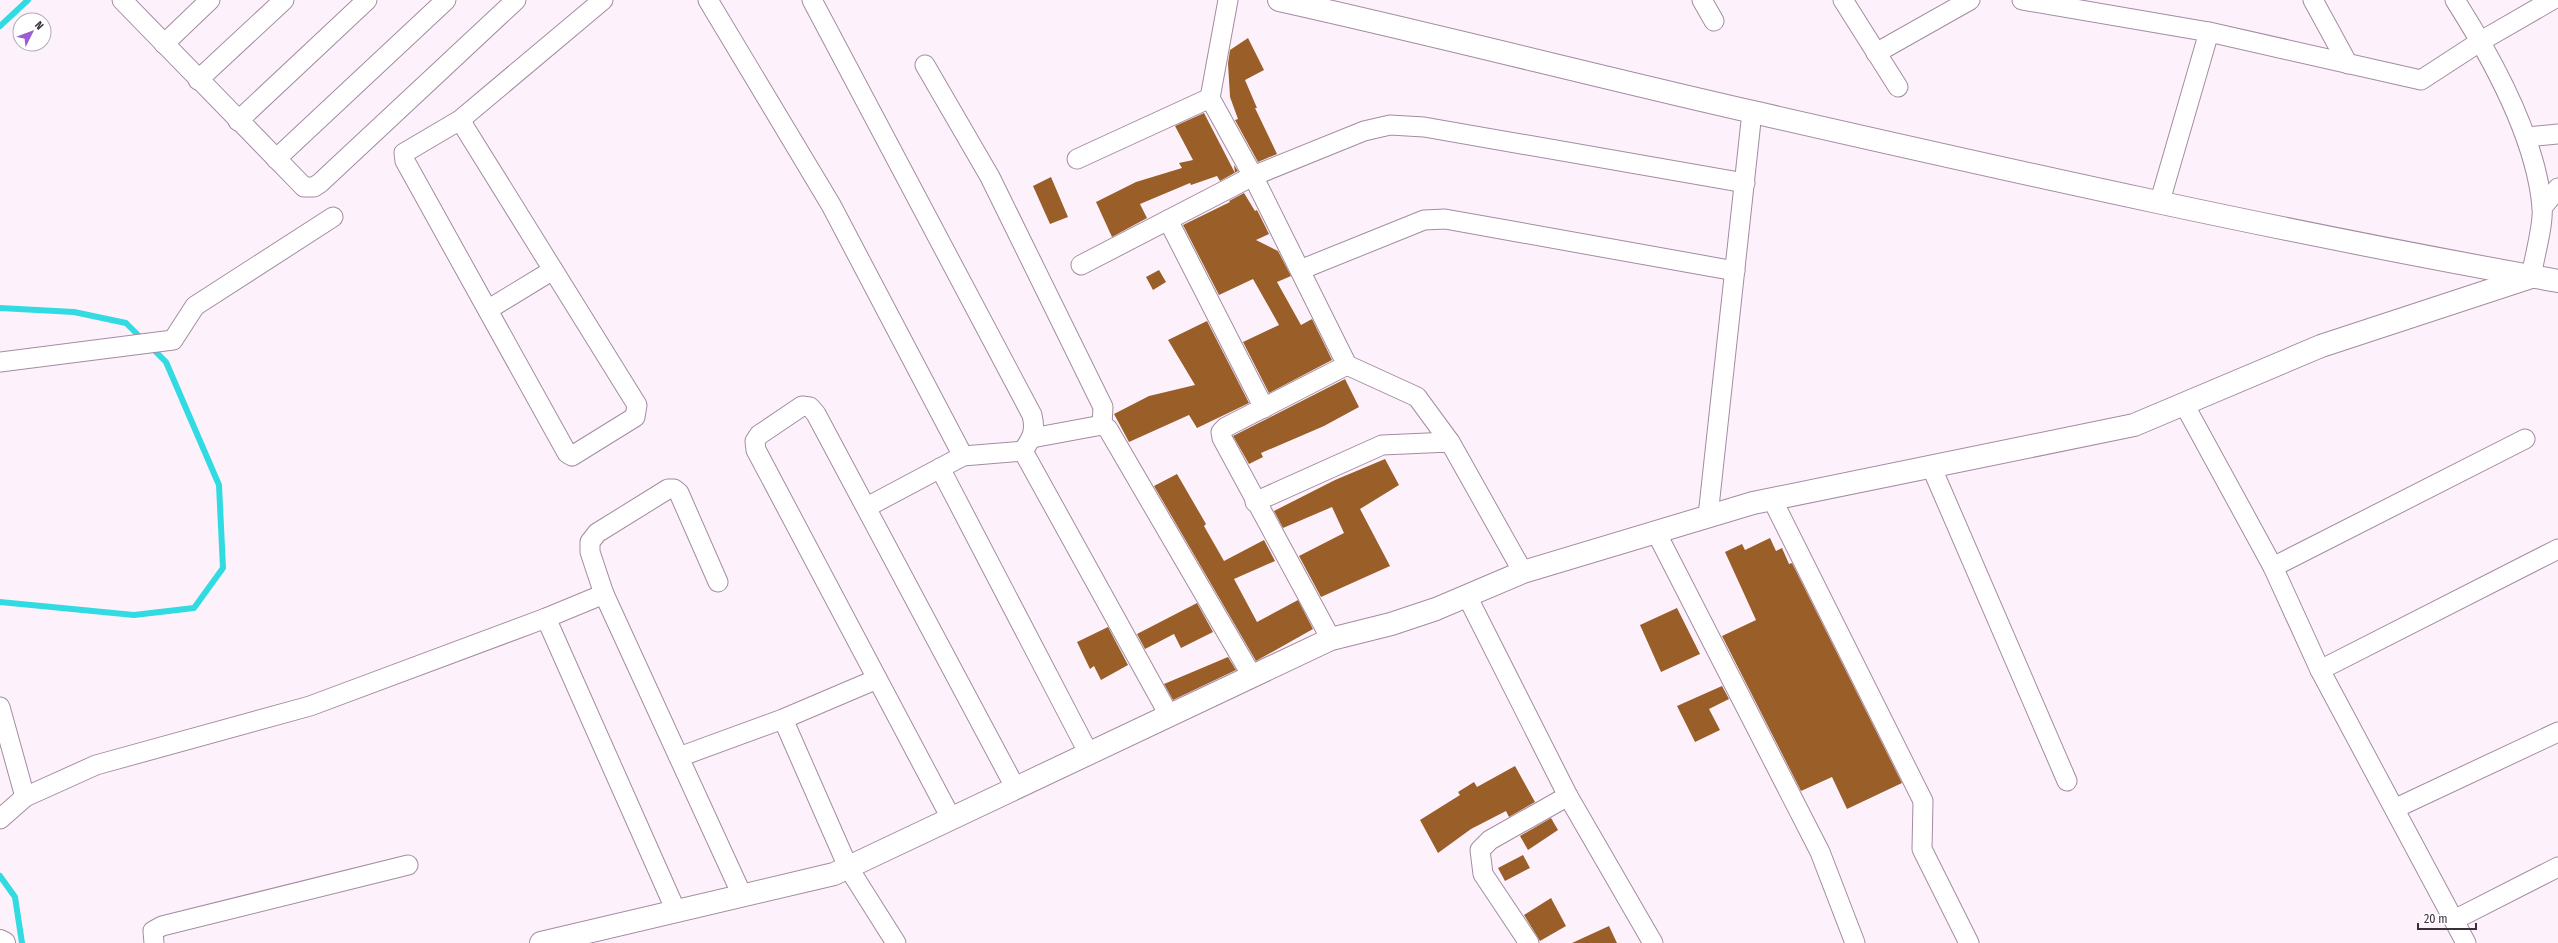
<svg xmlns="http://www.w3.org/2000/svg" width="2558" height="943" font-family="'Fira Sans Condensed',sans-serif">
<rect width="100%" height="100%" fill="#fdf2fc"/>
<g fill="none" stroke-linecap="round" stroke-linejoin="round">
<g stroke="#32dbe1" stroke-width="6">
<polyline points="0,26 28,0"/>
<polyline points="0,308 74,312 126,323 144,341"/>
<polyline points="0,602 134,615 194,608 223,568 219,485 166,362 151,347"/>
<polyline points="0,876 15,897 22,943"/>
</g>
</g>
<g fill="#9a5e28">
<polygon points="1248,38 1264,70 1245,80 1257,108 1255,108 1277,154 1258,162 1235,120 1238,119 1230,97 1228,63 1230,50"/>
<polygon points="1204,113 1235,173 1234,165 1238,171 1220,181 1217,176 1191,185 1190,183 1140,204 1147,218 1112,237 1096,202 1136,182 1182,168 1179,163 1193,160 1175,126"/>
<polygon points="1051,177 1068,217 1050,224 1033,186"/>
<polygon points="1244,193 1255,211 1257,210 1269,234 1256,240 1278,251 1291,276 1277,282 1301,325 1312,319 1332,360 1269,393 1243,342 1279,325 1253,279 1219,295 1183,225 1230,202 1229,201"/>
<polygon points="1159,270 1166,282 1153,290 1146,277"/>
<polygon points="1207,321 1249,403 1197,428 1189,415 1129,442 1114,414 1149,396 1195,385 1168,340"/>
<polygon points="1345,379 1359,407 1324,426 1261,453 1263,457 1249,464 1233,436"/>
<polygon points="1385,459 1399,485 1360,509 1390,566 1321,597 1299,556 1344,533 1332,507 1283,528 1274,511 1335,480"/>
<polygon points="1177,474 1206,524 1204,526 1224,561 1264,540 1275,561 1234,579 1257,622 1298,600 1313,629 1256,661 1154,486"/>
<polygon points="1770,538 1776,551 1782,548 1789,564 1792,563 1902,783 1847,809 1832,777 1801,791 1722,636 1756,620 1725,552 1742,544 1745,550"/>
<polygon points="1197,603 1213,632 1181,648 1174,634 1145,649 1137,634"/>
<polygon points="1677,608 1700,654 1661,672 1640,625"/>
<polygon points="1108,627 1128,665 1101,680 1094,666 1090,669 1077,642"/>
<polygon points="1228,657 1236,670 1173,700 1164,684"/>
<polygon points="1722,686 1729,699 1709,709 1720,730 1695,742 1677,706"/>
<polygon points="1515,766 1535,802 1509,817 1506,811 1471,829 1438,853 1420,820 1460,795 1458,792 1474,782 1477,787"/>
<polygon points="1551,818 1558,830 1528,850 1520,836"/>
<polygon points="1523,855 1530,868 1505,881 1498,868"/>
<polygon points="1551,898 1566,926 1540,941 1524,915"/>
<polygon points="1609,926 1617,943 1572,943"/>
</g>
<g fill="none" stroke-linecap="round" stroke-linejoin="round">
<defs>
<g id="street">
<polyline points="122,0 304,187 314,187 320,183 516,0"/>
<polyline points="708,0 831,205 963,456"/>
<path d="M812 0 1032 415C1036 431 1032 438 1023 451"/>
<polyline points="1228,0 1210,98 1253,176 1347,365 1226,427 1221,432 1222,438 1331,639"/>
<polyline points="1702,0 1714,21"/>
<polyline points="1843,0 1898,87"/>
<polyline points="2022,0 2209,32 2160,201"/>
<polyline points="2313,0 2348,64"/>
<path d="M2455 0C2492 58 2536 138 2542 207 2544 224 2534 258 2531 277"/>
<polyline points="2209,32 2421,80 2481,41 2552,0"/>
<polyline points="164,44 210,0"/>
<polyline points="1876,53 1970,0"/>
<polyline points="925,65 990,177 1103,407 1102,425"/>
<polyline points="198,80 284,0"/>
<polyline points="460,120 637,405 635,417 572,456 567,453 405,161 404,153 460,120 603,0"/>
<polyline points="238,121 367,0"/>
<polyline points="2527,137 2558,134"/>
<polyline points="276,159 446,0"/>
<polyline points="1077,159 1210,98"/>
<polyline points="2542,208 2558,188"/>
<polyline points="1168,220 1264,408"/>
<polyline points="1081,265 1253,176 1364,131 1390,125 1424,127 1745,183"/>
<polyline points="1300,270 1424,220 1445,219 1735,271"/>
<polyline points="489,309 553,270"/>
<polyline points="0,362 173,340 195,306 333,217"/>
<polyline points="1347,365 1417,397 1450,442"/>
<polyline points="2184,404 2273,567 2320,670 2466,943"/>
<polyline points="1032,438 1102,425 1108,429 1252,676"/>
<polyline points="1931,466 2067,781"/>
<polyline points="940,468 1088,752"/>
<polyline points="1772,499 1923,801 1922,849 1969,943"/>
<polyline points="1255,502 1382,445 1450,442 1523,572"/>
<polyline points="867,507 963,456 1023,451 1169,715"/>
<polyline points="1708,516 1752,112"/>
<polyline points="1656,532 1820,852 1855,943"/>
<polyline points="2273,567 2525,439"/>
<polyline points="718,582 679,493 674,489 668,489 597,533 590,542 590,552 604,594 742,895"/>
<polyline points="1467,596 1568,796 1653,943"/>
<polyline points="546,618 676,911"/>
<polyline points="2320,670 2558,549"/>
<polyline points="0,707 25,797"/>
<polyline points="783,719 848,867 896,943"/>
<polyline points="679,757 783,719 877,679"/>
<polyline points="2396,808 2558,732"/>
<polyline points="951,818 756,450 755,441 759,435 802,406 810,407 816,414 1015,787"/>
<polyline points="0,819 25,797 96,765 310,706 546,618 604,594"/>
<polyline points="2454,920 2558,867"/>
<polyline points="154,943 153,931 162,926 408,865"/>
<polyline points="1529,943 1483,874 1480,850 1490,840 1568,796"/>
</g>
<g id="secondary">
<path d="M1279 0C1437 35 1595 76 1753 112 2020 173 2288 233 2558 281"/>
<polyline points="0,941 4,943"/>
<polyline points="541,943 834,874 1331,639 1391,624 1436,609 1523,572 1753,503 2134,425 2321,346 2531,277"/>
</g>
</defs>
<use href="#street" stroke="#a38ca2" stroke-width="21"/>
<use href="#secondary" stroke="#a38ca2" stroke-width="24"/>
<use href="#street" stroke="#fff" stroke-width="19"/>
<use href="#secondary" stroke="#fff" stroke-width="22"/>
</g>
<g transform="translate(32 32) rotate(48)"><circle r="19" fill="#ffffff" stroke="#b0acb0"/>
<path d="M0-3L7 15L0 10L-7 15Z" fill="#9c5cd2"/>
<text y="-6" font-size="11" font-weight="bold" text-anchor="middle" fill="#3a303a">N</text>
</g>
<path d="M2418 923v6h58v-6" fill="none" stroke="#3a303a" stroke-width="2"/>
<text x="2424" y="923" font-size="12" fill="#3a303a" stroke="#ffffff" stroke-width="3" paint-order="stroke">20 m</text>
</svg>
